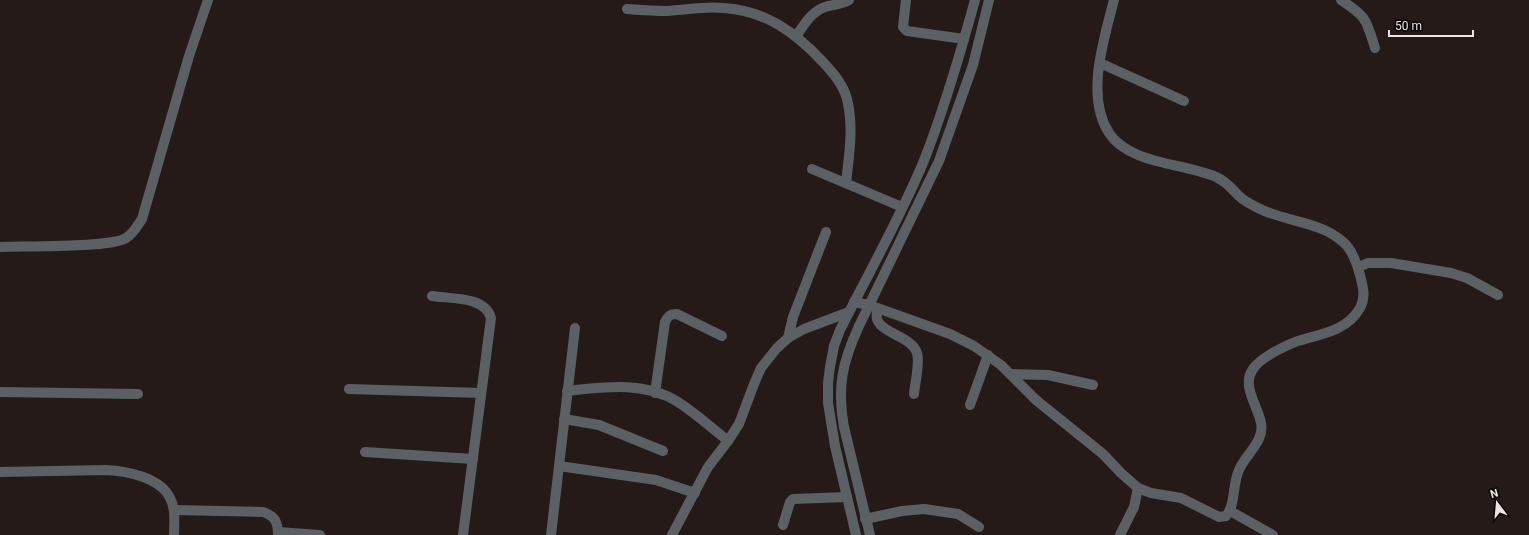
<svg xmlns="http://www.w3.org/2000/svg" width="1529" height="535" font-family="Roboto,sans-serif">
<rect width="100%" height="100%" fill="#261a19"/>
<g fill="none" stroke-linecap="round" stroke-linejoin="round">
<g stroke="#5b6064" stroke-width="10">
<polyline points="906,0 903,27 907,31 964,39"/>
<path d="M1341 0C1367 17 1366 19 1375 48"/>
<path d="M627 9C640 10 653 11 667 11 686 10 705 6 724 8 766 11 795 32 823 62 833 73 843 84 847 99 854 128 849 155 846 183"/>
<path d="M796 36C805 24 811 12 825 7 834 4 842 5 849 0"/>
<polyline points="1100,63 1184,101"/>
<polyline points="812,169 902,207"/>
<path d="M0 247C23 246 111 248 126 238 134 233 137 226 142 219L189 56 208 0"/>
<polyline points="1359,271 1359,267 1368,263 1391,263 1451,273 1467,278 1498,295"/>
<path d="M432 296C451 299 485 296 491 318L463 535"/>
<path d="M854 302 869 305 950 334 974 346 1001 365 1036 400 1103 454 1121 473 1138 488 1151 493 1181 498 1219 517 1226 516C1236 504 1232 485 1239 470 1245 455 1265 441 1261 423 1258 406 1241 386 1253 369 1258 361 1266 357 1274 352 1282 348 1289 344 1298 341 1321 334 1347 331 1360 308 1366 297 1363 287 1360 275 1357 264 1352 249 1343 242 1320 221 1285 222 1258 208 1252 205 1244 201 1239 196 1232 189 1226 181 1216 177 1184 163 1129 164 1109 133 1085 96 1104 39 1114 0"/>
<path d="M878 309C868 333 911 333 917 353 920 363 915 383 914 394"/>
<polyline points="788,338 793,317 826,232"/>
<polyline points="1011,374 1048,375 1093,385"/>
<polyline points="349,389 481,393"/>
<path d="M567 391C604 387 645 381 678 402 695 413 712 428 728 441"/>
<polyline points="0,392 138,394"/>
<path d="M655 393 665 322C668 316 670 314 677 314L722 336"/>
<polyline points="970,405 988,355"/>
<polyline points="564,419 599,425 663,451"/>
<polyline points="365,452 473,459"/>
<polyline points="559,466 656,480 695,493"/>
<path d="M0 472 106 470C126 471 160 477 170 498 176 509 174 523 174 535"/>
<path d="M174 510 263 512C275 516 278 522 278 535"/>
<polyline points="1230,511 1273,535"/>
<polyline points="865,519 902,511 924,509 958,514 979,527"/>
<polyline points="783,525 790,502 793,499 847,497"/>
<polyline points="278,532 320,535"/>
<polyline points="551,535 575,328"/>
<polyline points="672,535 708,467 728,441 739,424 754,384 761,368 777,348 788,338 804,329 849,312"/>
<path d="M856 535 835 446 828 403V383L830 367 834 346 840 330C868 274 899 220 923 163 944 110 960 55 975 0"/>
<path d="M870 535 844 427C837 387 842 363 859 326L939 161 973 65 989 0"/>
<polyline points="1120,535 1134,507 1138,488"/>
</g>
</g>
<g transform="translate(1497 503) rotate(344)" stroke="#0b0606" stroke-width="3" paint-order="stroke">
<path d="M0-3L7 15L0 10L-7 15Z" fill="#ece3e2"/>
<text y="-6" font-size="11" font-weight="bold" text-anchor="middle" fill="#ece3e2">N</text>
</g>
<path d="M1389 30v6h84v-6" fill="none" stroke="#ece3e2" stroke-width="2"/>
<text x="1395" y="30" font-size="12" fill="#ece3e2" stroke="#0b0606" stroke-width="3" paint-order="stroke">50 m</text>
</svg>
